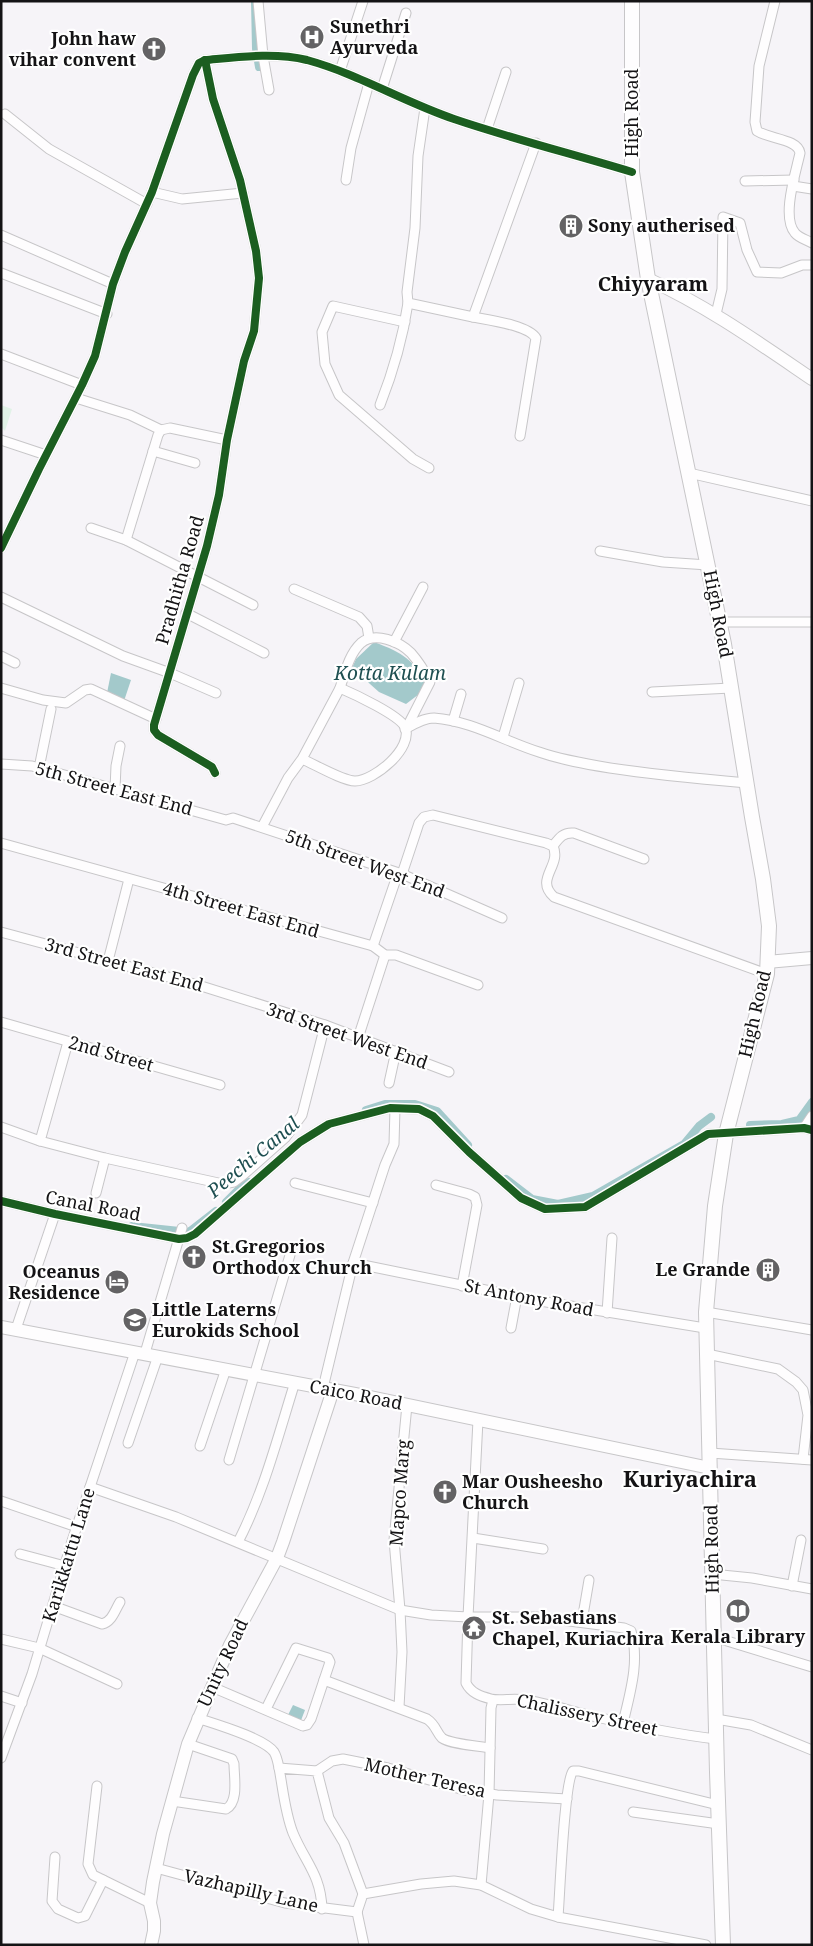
<svg xmlns="http://www.w3.org/2000/svg" width="813" height="1946" font-family="'Noto Serif',serif">
<rect width="100%" height="100%" fill="#f6f4f8"/>
<polygon fill="#e1f2e7" points="1,405 12,409 5,431 1,427"/>
<g fill="#a3c9cb">
<path d="M374 642C403 653 414 659 427 688L406 704 379 692 352 668 356 659Z"/>
<polygon points="111,673 131,680 124,701 107,693"/>
<polygon points="293,1705 305,1710 300,1723 287,1717"/>
</g>
<g fill="none" stroke-linecap="round" stroke-linejoin="round">
<g stroke="#a3c9cb" stroke-width="8">
<polyline points="255,1 256,49"/>
<polyline points="258,61 259,67"/>
<polyline points="366,1110 385,1104 415,1104 437,1111 468,1145"/>
<polyline points="750,1125 782,1124 799,1120 812,1102"/>
<polyline points="506,1179 532,1199 558,1204 593,1196 684,1144 699,1126 711,1117"/>
<polyline points="226,1202 239,1189 249,1182"/>
<polyline points="132,1226 189,1232 216,1211"/>
</g>
<defs>
<g id="street">
<polyline points="258,1 263,56 269,90"/>
<path d="M775 1 759 66 755 122 757 131C769 139 798 139 800 153 796 172 781 217 795 233 799 238 807 240 812 243"/>
<polyline points="205,60 213,99 240,180 256,251 259,278 254,331 244,361 227,440 219,495 207,546 154,725 154,730 158,735 212,767 215,773"/>
<polyline points="340,71 363,1"/>
<polyline points="382,89 406,13"/>
<polyline points="425,108 418,156 415,228 407,292 408,303 473,317 536,143"/>
<polyline points="5,114 49,149 147,204"/>
<polyline points="487,129 506,72"/>
<polyline points="346,180 351,148 369,83"/>
<polyline points="745,181 794,180"/>
<polyline points="793,186 812,189"/>
<polyline points="152,192 182,199 243,193"/>
<polyline points="1,235 113,284"/>
<polyline points="1,273 107,314"/>
<polyline points="716,314 722,289 723,217 740,223 747,250 757,272 781,273 802,265 812,265"/>
<path d="M473 317C488 320 528 325 536 338L520 436"/>
<polyline points="405,322 333,306 322,332 325,364 339,395 413,459 429,468"/>
<polyline points="1,354 82,385"/>
<polyline points="76,398 130,415 161,430"/>
<path d="M380 405C393 372 403 337 408 303"/>
<polyline points="1,440 46,455"/>
<polyline points="153,451 195,463"/>
<polyline points="689,473 812,501"/>
<polyline points="91,528 126,540 253,605"/>
<polyline points="126,540 158,435 161,430 170,428 227,440"/>
<path d="M1 548 39 469 82 385 95 356 113 284 125 252 152 192 193 75 199 63 205 60C238 57 275 52 307 60 358 74 404 102 454 119 513 139 573 154 632 172"/>
<polyline points="600,551 663,562 708,565"/>
<polyline points="294,589 359,617 367,626 369,638"/>
<polyline points="1,597 123,656 170,673 216,693"/>
<polyline points="186,613 264,653"/>
<polyline points="720,622 812,622"/>
<polyline points="394,642 423,587"/>
<polyline points="1,656 15,663"/>
<polyline points="1,688 43,700 66,703 85,690 91,689 156,719"/>
<path d="M340 688C345 673 349 654 361 643 375 631 400 642 411 653 419 662 425 672 430 682L406 729"/>
<polyline points="652,692 731,688"/>
<polyline points="453,721 461,694"/>
<path d="M405 729C414 724 424 718 434 718 472 721 504 741 539 752 562 760 586 764 610 768 656 775 701 779 747 783"/>
<polyline points="503,737 519,683"/>
<polyline points="1,764 32,766 226,820 233,818 402,874 502,918"/>
<polyline points="39,768 51,709"/>
<polyline points="115,789 116,766 120,746"/>
<path d="M262 827 288 778 302 759C314 764 343 781 355 781 374 781 414 748 405 727 399 715 354 694 340 688L302 759"/>
<polyline points="1,843 373,946 385,955 396,955 478,985"/>
<path d="M553 846C559 838 563 832 574 833L644 859"/>
<polyline points="1,932 198,985 325,1025 449,1072"/>
<path d="M373 946 397 876 402 874 419 823 424 817 433 815 546 843 553 846C562 866 534 879 554 897L767 974"/>
<polyline points="108,961 129,879"/>
<polyline points="1,1022 220,1085"/>
<polyline points="358,1038 385,955"/>
<polyline points="68,1042 40,1141 105,1158 223,1184 234,1182 242,1176 285,1138 302,1115 325,1025"/>
<polyline points="389,1083 396,1051"/>
<polyline points="1,1127 40,1141"/>
<polyline points="804,1128 812,1116"/>
<polyline points="295,1183 373,1203"/>
<polyline points="436,1185 469,1194 475,1197 477,1205 462,1286"/>
<polyline points="96,1193 105,1158"/>
<polyline points="1,1201 55,1214 179,1239 187,1238 195,1234 300,1142 329,1124 390,1108 419,1109 433,1116 469,1152 521,1198 545,1209 585,1207 708,1134 804,1128 812,1130"/>
<polyline points="353,1263 540,1301 705,1328"/>
<polyline points="706,1312 812,1330"/>
<polyline points="607,1313 612,1238"/>
<polyline points="511,1328 517,1296"/>
<polyline points="16,1329 55,1214"/>
<polyline points="145,1353 182,1228"/>
<polyline points="707,1354 778,1369 796,1382 803,1390 808,1415 803,1459"/>
<polyline points="323,1388 353,1263 385,1165 394,1144 395,1108"/>
<polyline points="128,1443 158,1356"/>
<polyline points="200,1446 226,1369"/>
<polyline points="710,1453 812,1460"/>
<polyline points="229,1460 290,1255"/>
<polyline points="90,1487 176,1517 400,1610 431,1615 468,1617 478,1420"/>
<polyline points="1,1501 77,1527"/>
<polyline points="473,1538 543,1549"/>
<path d="M238 1542C264 1492 278 1436 295 1382"/>
<polyline points="20,1554 65,1566"/>
<polyline points="712,1574 752,1578 812,1589"/>
<polyline points="792,1586 801,1540"/>
<path d="M53 1606 102 1624C112 1622 115 1610 120 1602"/>
<polyline points="582,1621 589,1580"/>
<polyline points="714,1637 812,1667"/>
<polyline points="1,1639 39,1648 117,1684"/>
<path d="M212 1687 303 1726 307 1725 311 1719 324 1680 427 1719C436 1725 436 1732 442 1738 450 1744 479 1746 490 1748"/>
<polyline points="1,1696 22,1703"/>
<polyline points="399,1707 402,1652 400,1610 394,1540 407,1405"/>
<polyline points="266,1709 296,1648 328,1658 330,1662 324,1680"/>
<path d="M197 1718C215 1724 264 1738 274 1752 277 1757 278 1763 279 1768"/>
<polyline points="716,1719 751,1725 812,1750"/>
<path d="M623 1723C630 1693 640 1661 631 1631L624 1628 538 1617H468L466 1683C471 1693 480 1696 491 1699 499 1701 515 1698 525 1700 546 1703 567 1710 588 1715 631 1725 673 1734 716 1739"/>
<polyline points="1,1758 32,1674 72,1541 135,1352"/>
<polyline points="317,1771 332,1761 343,1759 388,1768 464,1790 497,1795 567,1799"/>
<polyline points="97,1786 88,1864 93,1875 150,1903"/>
<path d="M172 1801 226 1809C239 1802 234 1777 234 1764L232 1759 188 1744"/>
<polyline points="633,1812 719,1824"/>
<polyline points="55,1857 52,1901 58,1909 78,1918 85,1916 103,1880"/>
<polyline points="156,1868 285,1903 357,1912"/>
<polyline points="481,1885 489,1794 491,1708 493,1700"/>
<path d="M322 1909C321 1875 305 1862 293 1833 285 1813 283 1789 279 1768L317 1771 329 1818 344 1843 363 1894"/>
<polyline points="357,1912 363,1894 421,1884 454,1881 481,1885 531,1909 558,1917 706,1945"/>
<polyline points="357,1912 364,1945"/>
<path d="M558 1917C560 1894 564 1782 573 1771H579L718 1805"/>
</g>
<g id="secondary">
<path d="M648 279C707 306 759 343 812 379"/>
<polyline points="767,962 812,958"/>
<polyline points="1,1327 355,1394 710,1468"/>
<polyline points="151,1945 154,1931 154,1921 150,1903 153,1882 163,1834 188,1744 230,1645 277,1558 283,1542 333,1390"/>
</g>
<polyline id="primary" points="632,1 632,172 648,279 724,644 752,817 763,879 769,926 767,974 726,1134 715,1206 706,1312 717,1772 723,1945"/>
</defs>
<use href="#street" stroke="#c7c6c8" stroke-width="11"/>
<use href="#secondary" stroke="#c7c6c8" stroke-width="14"/>
<use href="#primary" stroke="#c7c6c8" stroke-width="16"/>
<use href="#street" stroke="#fefdfe" stroke-width="9"/>
<use href="#secondary" stroke="#fefdfe" stroke-width="12"/>
<use href="#primary" stroke="#fefdfe" stroke-width="14"/>
<defs>
<g id="cycleway">
<polyline points="205,60 213,99 240,180 256,251 259,278 254,331 244,361 227,440 219,495 207,546 154,725 154,730 158,735 212,767 215,773"/>
<path d="M1 548 39 469 82 385 95 356 113 284 125 252 152 192 193 75 199 63 205 60C238 57 275 52 307 60 358 74 404 102 454 119 513 139 573 154 632 172"/>
<polyline points="1,1201 55,1214 179,1239 187,1238 195,1234 300,1142 329,1124 390,1108 419,1109 433,1116 469,1152 521,1198 545,1209 585,1207 708,1134 804,1128 812,1130"/>
</g>
</defs>
<use href="#cycleway" stroke="#fff" stroke-width="11"/>
<use href="#cycleway" stroke="#1b5e20" stroke-width="8"/>
</g>
<defs>
<symbol id="hospital-disc" viewBox="-11 -11 22 22"><circle r="9.5" fill="#636264" stroke="#fff"/><path d="M-5-5h3v3.5h4V-5h3V5h-3V1.5h-4V5h-3Z" fill="#fff"/></symbol>
<symbol id="church-disc" viewBox="-11 -11 22 22"><circle r="9.5" fill="#636264" stroke="#fff"/><path d="M-1.2-6h2.4v3.5h3.3v2.4h-3.3V6h-2.4V-.1h-3.3v-2.4h3.3Z" fill="#fff"/></symbol>
<symbol id="building-disc" viewBox="-11 -11 22 22"><circle r="9.5" fill="#636264" stroke="#fff"/><path d="M-4-6H4V6H1V3H-1V6H-4ZM-2.5-4.3h1.7v1.8h-1.7ZM.8-4.3h1.7v1.8H.8ZM-2.5-1h1.7V.8h-1.7ZM.8-1h1.7V.8H.8Z" fill="#fff"/></symbol>
<symbol id="hotel-disc" viewBox="-11 -11 22 22"><circle r="9.5" fill="#636264" stroke="#fff"/><path d="M-6-4.5h1.5V1H6V5H4.5V3h-9V5H-6ZM-4 0a1.8 1.8 0 1 1 3.6 0ZM.5 0V-2.5h3Q6-2.5 6 0Z" fill="#fff"/></symbol>
<symbol id="school-disc" viewBox="-11 -11 22 22"><circle r="9.5" fill="#636264" stroke="#fff"/><path d="M0-5L7-2L0 1L-7-2ZM-4 1L0 2.5L4 1V4Q0 6-4 4Z" fill="#fff"/></symbol>
<symbol id="library-disc" viewBox="-11 -11 22 22"><circle r="9.5" fill="#636264" stroke="#fff"/><path d="M-6-4Q-3-5.5-.7-3.5V5Q-3 3-6 4ZM6-4Q3-5.5 .7-3.5V5Q3 3 6 4Z" fill="#fff"/></symbol>
<symbol id="temple-disc" viewBox="-11 -11 22 22"><circle r="9.5" fill="#636264" stroke="#fff"/><path d="M0-6L5-2H3V0L6.5 2.5H4V6H1.5V3h-3V6H-4V2.5H-6.5L-3 0V-2H-5Z" fill="#fff"/></symbol>
</defs>
<g fill-rule="evenodd">
<use href="#hospital-disc" x="298" y="23" width="28" height="28"/>
<use href="#church-disc" x="140" y="35" width="28" height="28"/>
<use href="#building-disc" x="557" y="212" width="28" height="28"/>
<use href="#church-disc" x="180" y="1243" width="28" height="28"/>
<use href="#building-disc" x="754" y="1256" width="28" height="28"/>
<use href="#hotel-disc" x="103" y="1268" width="28" height="28"/>
<use href="#school-disc" x="121" y="1306" width="28" height="28"/>
<use href="#church-disc" x="431" y="1478" width="28" height="28"/>
<use href="#library-disc" x="724" y="1597" width="28" height="28"/>
<use href="#temple-disc" x="460" y="1614" width="28" height="28"/>
</g>
<g text-anchor="middle" stroke-width="4.5" stroke-linejoin="round" paint-order="stroke">
<g font-size="18" font-weight="bold" fill="#141315" stroke="#fff" text-anchor="start">
<text x="330" y="33">Sunethri<tspan x="330" dy="21">Ayurveda</tspan></text>
<text x="136" y="45" text-anchor="end">John haw<tspan x="136" dy="21">vihar convent</tspan></text>
<text x="588" y="232">Sony autherised</text>
<text x="212" y="1253">St.Gregorios<tspan x="212" dy="21">Orthodox Church</tspan></text>
<text x="750" y="1276" text-anchor="end">Le Grande</text>
<text x="100" y="1278" text-anchor="end">Oceanus<tspan x="100" dy="21">Residence</tspan></text>
<text x="152" y="1316">Little Laterns<tspan x="152" dy="21">Eurokids School</tspan></text>
<text x="462" y="1488">Mar Ousheesho<tspan x="462" dy="21">Church</tspan></text>
<text x="492" y="1624">St. Sebastians<tspan x="492" dy="21">Chapel, Kuriachira</tspan></text>
<text x="738" y="1643" text-anchor="middle">Kerala Library</text>
</g>
<g font-size="18" fill="#141315" stroke="#fff">
<text transform="translate(632 113) rotate(-90)" y="6">High Road</text>
<text transform="translate(180 580) rotate(-74)" y="6">Pradhitha Road</text>
<text transform="translate(718 614) rotate(79)" y="6">High Road</text>
<text transform="translate(114 789) rotate(15)" y="6">5th Street East End</text>
<text transform="translate(365 864) rotate(20)" y="6">5th Street West End</text>
<text transform="translate(241 910) rotate(16)" y="6">4th Street East End</text>
<text transform="translate(124 965) rotate(15)" y="6">3rd Street East End</text>
<text transform="translate(755 1014) rotate(-77)" y="6">High Road</text>
<text transform="translate(347 1036) rotate(19)" y="6">3rd Street West End</text>
<text transform="translate(111 1054) rotate(16)" y="6">2nd Street</text>
<text transform="translate(93 1206) rotate(11)" y="6">Canal Road</text>
<text transform="translate(529 1298) rotate(11)" y="6">St Antony Road</text>
<text transform="translate(356 1395) rotate(11)" y="6">Caico Road</text>
<text transform="translate(400 1493) rotate(-86)" y="6">Mapco Marg</text>
<text transform="translate(712 1549) rotate(-91)" y="6">High Road</text>
<text transform="translate(69 1555) rotate(-73)" y="6">Karikkattu Lane</text>
<text transform="translate(223 1663) rotate(-65)" y="6">Unity Road</text>
<text transform="translate(587 1715) rotate(12)" y="6">Chalissery Street</text>
<text transform="translate(425 1778) rotate(13)" y="6">Mother Teresa</text>
<text transform="translate(251 1891) rotate(13)" y="6">Vazhapilly Lane</text>
</g>
<g font-size="19" font-style="italic" fill="#1e4f51" stroke="#fff">
<text x="390" y="680">Kotta Kulam</text>
<text transform="translate(253 1157) rotate(-40)" y="7">Peechi Canal</text>
</g>
<g font-size="20" font-weight="bold" fill="#141315" stroke="#fff">
<text x="653" y="291">Chiyyaram</text>
</g>
<g font-size="22" font-weight="bold" fill="#141315" stroke="#fff">
<text x="690" y="1487">Kuriyachira</text>
</g>
</g>
<rect width="813" height="1946" fill="none" stroke="#141315" stroke-width="5"/>
</svg>
